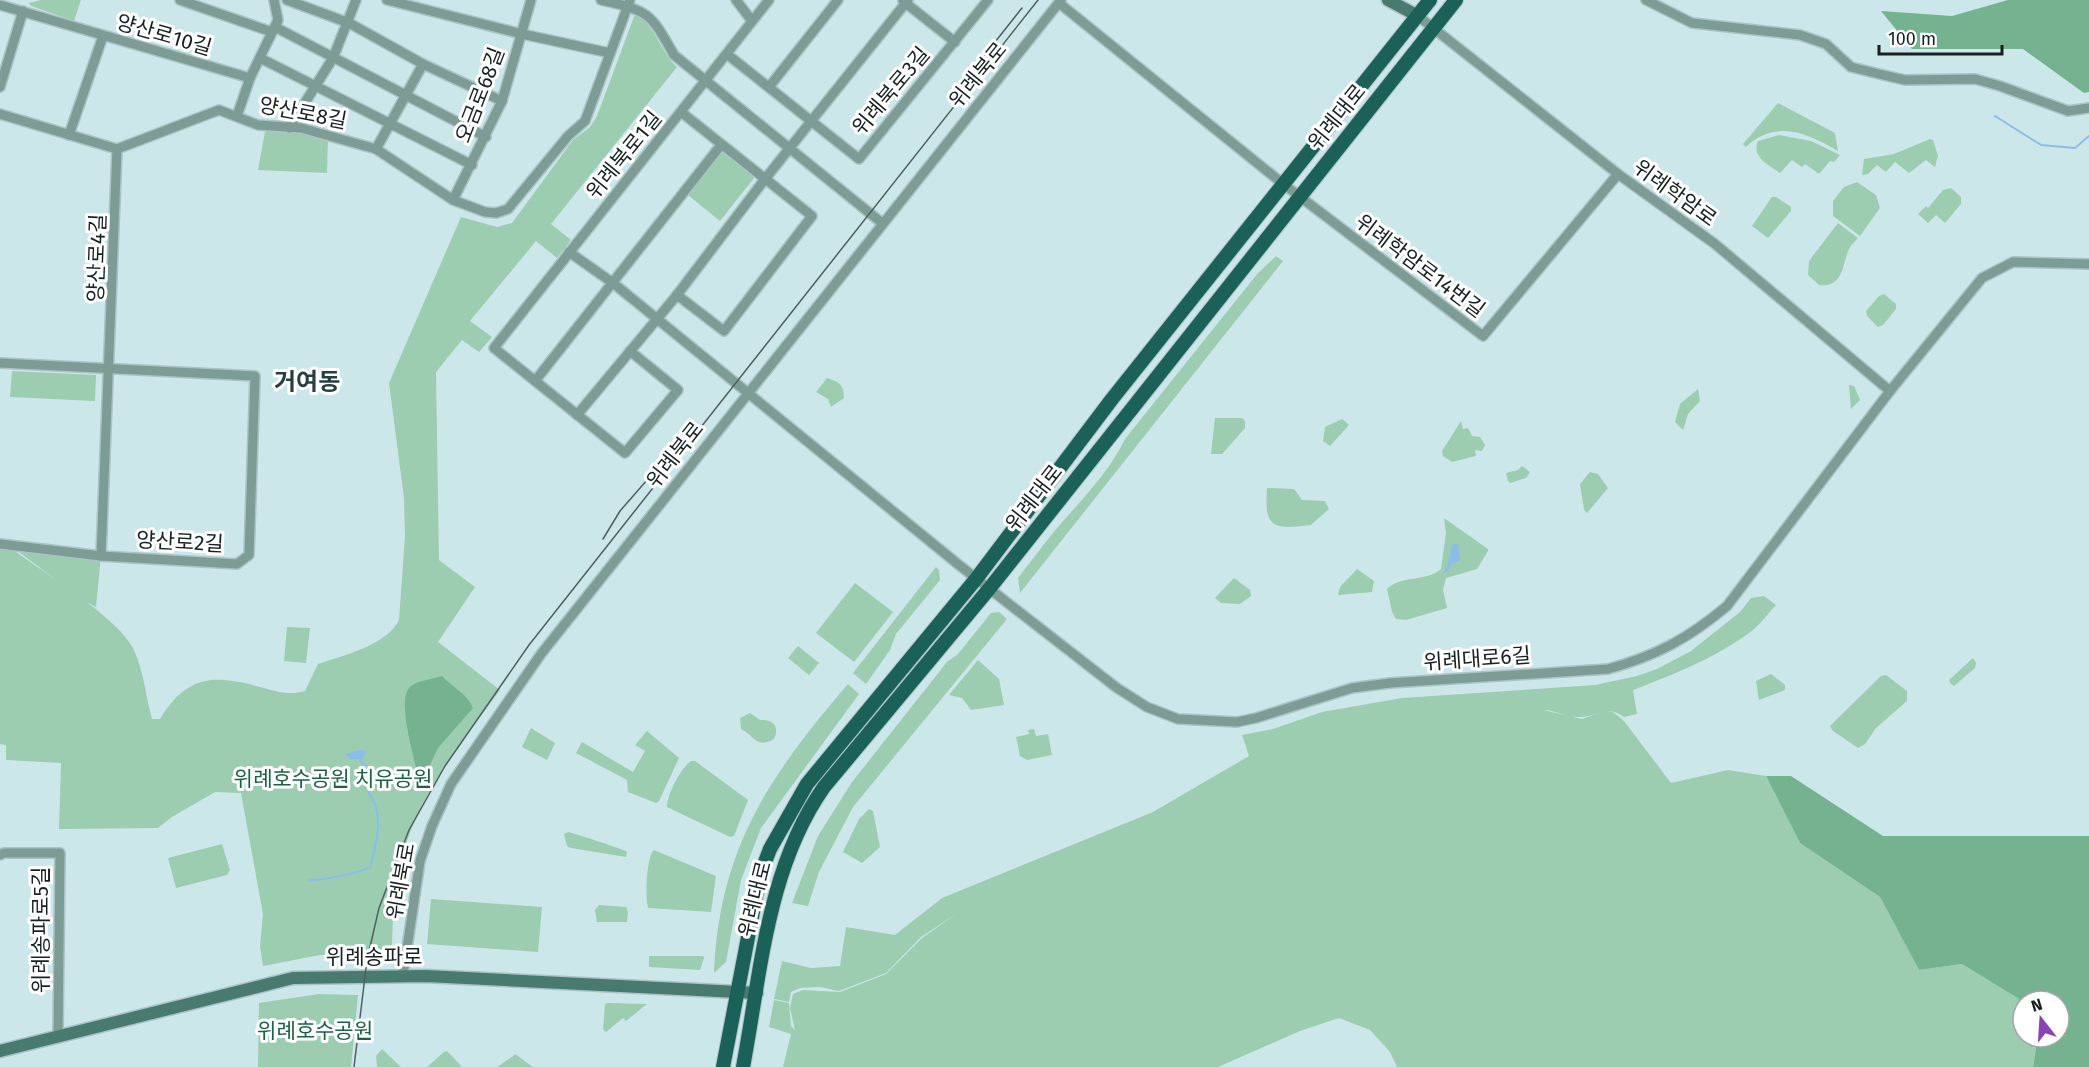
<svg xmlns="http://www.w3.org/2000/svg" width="2089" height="1067" font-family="'Fira Sans','Noto Sans KR',sans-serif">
<rect width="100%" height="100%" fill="#cce7e9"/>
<g fill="#9ccdb1">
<polygon points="41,0 81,0 74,21 31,6 29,3"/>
<path d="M635 14C656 25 659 51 677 67L551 224 571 240 557 258 536 241 470 321 492 337 479 352 462 340 436 372 439 560 475 587 438 642 500 690C463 741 423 789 404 850 394 880 393 914 392 946L383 954 320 955 263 966 260 946 263 914 241 793 215 792 172 817 158 828 59 829 61 763 6 760V745L0 744V547L12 549C43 572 117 617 133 648 144 671 145 694 152 719H160C187 675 213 674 260 687 276 691 288 696 305 691L318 664C342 656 387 645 399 620L405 536 404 498 389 383 461 217 497 227 512 223 573 140 590 127 597 116Z"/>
<path d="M1778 103 1835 133 1838 151C1807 133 1775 119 1746 147L1743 144Z"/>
<polygon points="266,126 328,135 327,173 258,170"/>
<path d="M1779 135 1811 141 1840 155 1834 162 1830 161 1819 174 1805 164 1802 167 1792 160 1780 173C1769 165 1751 157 1758 141Z"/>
<polygon points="1930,139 1933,140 1938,156 1935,167 1926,160 1909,173 1895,162 1886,172 1877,165 1868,174 1862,175 1864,159 1894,154"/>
<polygon points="726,152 752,173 754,178 720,221 688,195 720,154"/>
<polygon points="1857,182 1876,195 1880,208 1860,236 1833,216 1833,201 1844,187"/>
<polygon points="1951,188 1961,197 1961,204 1945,223 1936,215 1928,223 1918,214 1926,206 1928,208 1943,190"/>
<polygon points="1772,197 1776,197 1791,207 1791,211 1768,238 1752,226"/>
<path d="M1838 223 1858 238C1855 241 1851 245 1849 249 1842 264 1844 288 1819 285L1808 275 1809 261Z"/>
<path d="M1276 256 1283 261 1020 593 1018 578C1033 559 1048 538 1064 520 1087 494 1110 470 1125 439L1258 273Z"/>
<polygon points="1884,294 1896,304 1896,309 1883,325 1878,327 1867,316 1866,311 1879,296"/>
<polygon points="12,371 96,375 95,401 10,397"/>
<path d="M827 378C839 382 844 384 844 398L831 407 828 399 816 392Z"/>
<polygon points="1849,385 1854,386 1860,400 1851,409"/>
<polygon points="1698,389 1700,401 1688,414 1683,430 1675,422 1680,404"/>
<polygon points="1215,418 1242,418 1245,421 1245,428 1222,454 1211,454"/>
<polygon points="1342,419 1349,425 1330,446 1323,441 1325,427"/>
<polygon points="1461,421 1463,429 1468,428 1472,436 1480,437 1485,445 1482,451 1475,450 1476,456 1452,462 1443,456 1442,451"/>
<polygon points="1522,466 1530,472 1526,478 1510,483 1508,481 1506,473 1518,470"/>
<polygon points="1590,472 1598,474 1608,488 1587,513 1584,510 1580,484"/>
<path d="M1267 488 1294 489 1302 500 1325 501 1329 509 1311 525C1272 530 1264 528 1267 488Z"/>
<path d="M1444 518 1488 549V551L1477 569 1446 578 1443 590 1447 608 1406 620 1396 619 1392 612 1387 589C1401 575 1427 582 1441 569L1446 533Z"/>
<polygon points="11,546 101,556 96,607 84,601"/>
<polygon points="936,567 939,570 940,580 896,634 890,650 866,684 853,673"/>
<polygon points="1357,569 1374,581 1372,592 1338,595 1340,587"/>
<polygon points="1234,578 1250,590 1251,596 1240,604 1221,603 1215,598"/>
<polygon points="855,583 893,612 854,662 816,633"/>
<path d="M1764 596 1776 605C1768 613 1762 622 1754 629 1721 656 1672 675 1633 690L1637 714 1624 717C1606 704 1598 717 1579 717 1567 718 1555 710 1543 710L1582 719 1605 711 1613 712 1624 721 1671 783 1728 770 1766 776 1800 843 1880 897 1919 970 1962 964 2019 999 2023 1010V1037H2033L2036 1048 2033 1067H1397L1390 1052 1370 1030 1339 1018 1300 1031 1218 1067H783L791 1034 769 1027 774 1000 789 1003 791 1026 795 1030 790 1008 793 994 803 990 840 992 886 974 922 938 956 914 921 937 886 973 839 991 820 987 800 988 791 992 789 1002 774 999 782 961 811 968 840 966 846 927 895 935 942 898 1153 812 1249 756 1242 735 1273 729 1322 712 1402 698 1595 685 1637 676 1657 669 1691 651 1740 612 1751 598Z"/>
<polygon points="999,612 1007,619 853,807 819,872 808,906 792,903 818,836 852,782 947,662 958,654 991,613"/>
<polygon points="287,627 310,628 306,663 284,661"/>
<polygon points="798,646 819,663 809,675 788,658"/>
<polygon points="1973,658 1976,663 1975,668 1954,686 1951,684 1949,680"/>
<polygon points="978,660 999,679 1004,705 971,710 962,698 949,695"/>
<polygon points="1771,674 1785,685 1785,690 1759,700 1756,681"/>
<polygon points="1886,675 1907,691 1907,701 1876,728 1865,744 1858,748 1833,731 1830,726 1881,676"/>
<path d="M848 684 859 694 761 828 741 880 726 962 714 973C719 848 770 775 848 684Z"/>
<path d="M750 713 760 720C773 719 780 726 774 739 756 749 755 736 741 729L740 718Z"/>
<polygon points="531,728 555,743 547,760 522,747"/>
<polygon points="1034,729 1036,736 1048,734 1052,755 1027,760 1020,756 1016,737 1029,734 1028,730"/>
<polygon points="647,731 679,758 659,801 656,803 628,792 627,780 576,753 582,742 633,772 645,751 635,745"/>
<path d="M691 761H695L748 800 734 836 730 837 667 807C667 794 681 768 691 761Z"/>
<polygon points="869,809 873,811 880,847 862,863 843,852 859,819"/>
<path d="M569 832C578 835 624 849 627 852L626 857 571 848 567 846 564 834Z"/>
<polygon points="222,844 230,870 227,875 176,888 168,858"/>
<path d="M654 850 716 876 711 912 648 908C645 897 646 858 654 850Z"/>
<polygon points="431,899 542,907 538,952 427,944"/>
<polygon points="599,905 626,907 628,912 627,922 597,922 595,910"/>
<polygon points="649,956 703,956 704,958 700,970 649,967"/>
<polygon points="319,994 358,995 351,1067 258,1067 259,1003"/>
<polygon points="605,1004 608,1003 647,1004 626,1021 623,1018 606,1032 603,1029"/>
<polygon points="382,1049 401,1067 377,1067 376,1056"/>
<polygon points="447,1051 462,1067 427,1067 444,1052"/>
<polygon points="515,1054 533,1067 497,1067 513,1056"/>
</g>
<g fill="#75b390">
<polygon points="2008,0 2089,0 2089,92 2084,93 2023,49 1912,49 1881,11 1952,16"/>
<path d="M442 676C453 688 467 693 473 708L438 748 423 780 418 777C415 759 395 698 411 686 419 680 433 679 442 676Z"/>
<polygon points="1766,776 1791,776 1883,836 2089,836 2089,1067 2033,1067 2036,1048 2033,1037 2059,1037 2059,1001 2023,1001 2023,1010 2019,999 1962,964 1919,970 1880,897 1800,843"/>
</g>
<g fill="#8bbde9">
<polygon points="1452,544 1458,544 1460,560 1452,564 1448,571 1442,574 1447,567"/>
<polygon points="360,750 367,751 362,759 351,759 344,754"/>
</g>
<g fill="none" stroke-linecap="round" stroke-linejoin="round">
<g stroke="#8bbde9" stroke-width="2">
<polyline points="1995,116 2041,145 2075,148 2089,136"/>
<path d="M310 880C318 881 364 872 370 867 377 843 385 813 368 792L370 771 360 760"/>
</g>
<defs>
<g id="minor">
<polyline points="180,0 272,32"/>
<polyline points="287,0 349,23 423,64 502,101"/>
<polyline points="387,0 522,34 610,53"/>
<path d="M601 0C649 11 650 12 674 55L882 223"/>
<polyline points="736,0 752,21"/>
<polyline points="1646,0 1692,23 1800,35 1826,44 1851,67 1879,74 1905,80 1975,79 2000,86 2068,111 2089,108"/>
<polyline points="903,1 955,42"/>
<polyline points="1059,3 1282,183 1483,336 1618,174"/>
<polyline points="0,5 250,78"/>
<polyline points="1418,16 1618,174 1715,244 1890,391"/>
<polyline points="275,27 486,137"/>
<polyline points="728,55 859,159 988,0"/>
<polyline points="260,58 472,165"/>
<polyline points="0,87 23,11"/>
<polyline points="769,87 838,0"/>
<polyline points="0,114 117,149 219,110 258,125 301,128 376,149 453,200 485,212 496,213 508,209 568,136 585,121 630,0"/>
<polyline points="237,116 250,78 278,20 274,0"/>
<polyline points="289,128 333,58 356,0"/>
<polyline points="69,135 103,36"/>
<polyline points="376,149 423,64"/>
<polyline points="453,200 502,101 531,0"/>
<path d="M569 252 613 283 959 565 1117 688 1147 707 1178 719 1237 722 1256 718 1352 688 1390 683 1608 669C1656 656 1689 638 1727 606L1890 391 1982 278 2013 262 2089 264"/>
<polyline points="677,295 724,331 812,216 681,112"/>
<polyline points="630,351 678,390 625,453 494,348 769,0"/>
<polyline points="0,363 255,376 249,555 237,564 101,556 0,544"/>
<polyline points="535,381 721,145"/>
<polyline points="577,415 677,295 765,179 908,0"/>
<polyline points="101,556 117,149"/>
<polyline points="0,855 4,853 60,853 58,1037"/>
<polyline points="403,975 420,861 432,826 451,784 541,654 1061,0"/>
</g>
<g id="secondary">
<polyline points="1388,0 1418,16"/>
<polyline points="0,1051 293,978 426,976 757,993"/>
</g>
<g id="primary">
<polyline points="723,1067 760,875 770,849 807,784 976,579 1112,399 1430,0"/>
<path d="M743 1067C761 972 767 868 824 787L989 589 1456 0"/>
</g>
</defs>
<use href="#minor" stroke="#abc3c5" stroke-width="12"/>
<use href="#secondary" stroke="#abc3c5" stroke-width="15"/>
<use href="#primary" stroke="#abc3c5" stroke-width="16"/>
<use href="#minor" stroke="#7c9c95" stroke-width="9"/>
<use href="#secondary" stroke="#487a70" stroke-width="12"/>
<use href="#primary" stroke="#1c6157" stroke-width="14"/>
<g stroke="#505f60" stroke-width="1.5">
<polyline points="961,85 1022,8"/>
<polyline points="603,539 620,511 681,441"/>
<polyline points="354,1067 367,960 379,908 409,830 445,766 529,645 1038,0"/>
</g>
</g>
<g text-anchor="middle" stroke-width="6" stroke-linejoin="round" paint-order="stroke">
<g font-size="21" fill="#172121" stroke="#fff">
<text transform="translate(164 35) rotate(16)" y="7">양산로10길</text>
<text transform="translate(978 75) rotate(-51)" y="7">위례북로</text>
<text transform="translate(891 91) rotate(-50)" y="7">위례북로3길</text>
<text transform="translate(480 95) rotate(-69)" y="7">오금로68길</text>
<text transform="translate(303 113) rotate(11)" y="7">양산로8길</text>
<text transform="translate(1337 117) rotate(-51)" y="7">위례대로</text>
<text transform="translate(624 155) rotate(-51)" y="7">위례북로1길</text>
<text transform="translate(1675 193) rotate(36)" y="7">위례학암로</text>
<text transform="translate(97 258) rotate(-88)" y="7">양산로4길</text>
<text transform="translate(1420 266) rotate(37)" y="7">위례학암로14번길</text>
<text transform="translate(675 455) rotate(-52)" y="7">위례북로</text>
<text transform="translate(1034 498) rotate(-52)" y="7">위례대로</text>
<text transform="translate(180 542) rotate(3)" y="7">양산로2길</text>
<text transform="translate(1477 659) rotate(-4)" y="7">위례대로6길</text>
<text transform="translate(401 881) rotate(-80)" y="7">위례북로</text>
<text transform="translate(755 899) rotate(-76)" y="7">위례대로</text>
<text transform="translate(41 930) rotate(-90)" y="7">위례송파로5길</text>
<text x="374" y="964">위례송파로</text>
</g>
<g font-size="21" fill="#1a6342" stroke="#fff">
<text x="333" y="786">위례호수공원 치유공원</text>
<text x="315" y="1038">위례호수공원</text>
</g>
<g font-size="24" font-weight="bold" fill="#283f41" stroke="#fff">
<text x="307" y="390">거여동</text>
</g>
</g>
<g transform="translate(2041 1019) rotate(343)"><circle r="28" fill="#ffffff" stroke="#a2a6a6" stroke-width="1.5"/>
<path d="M0-4.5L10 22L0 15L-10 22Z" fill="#8a43b6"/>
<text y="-9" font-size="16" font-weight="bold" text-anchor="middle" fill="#172121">N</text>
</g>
<path d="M1879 45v9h123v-9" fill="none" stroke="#172121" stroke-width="3"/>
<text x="1888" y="45" font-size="18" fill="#172121" stroke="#ffffff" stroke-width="4.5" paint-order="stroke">100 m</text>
</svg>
